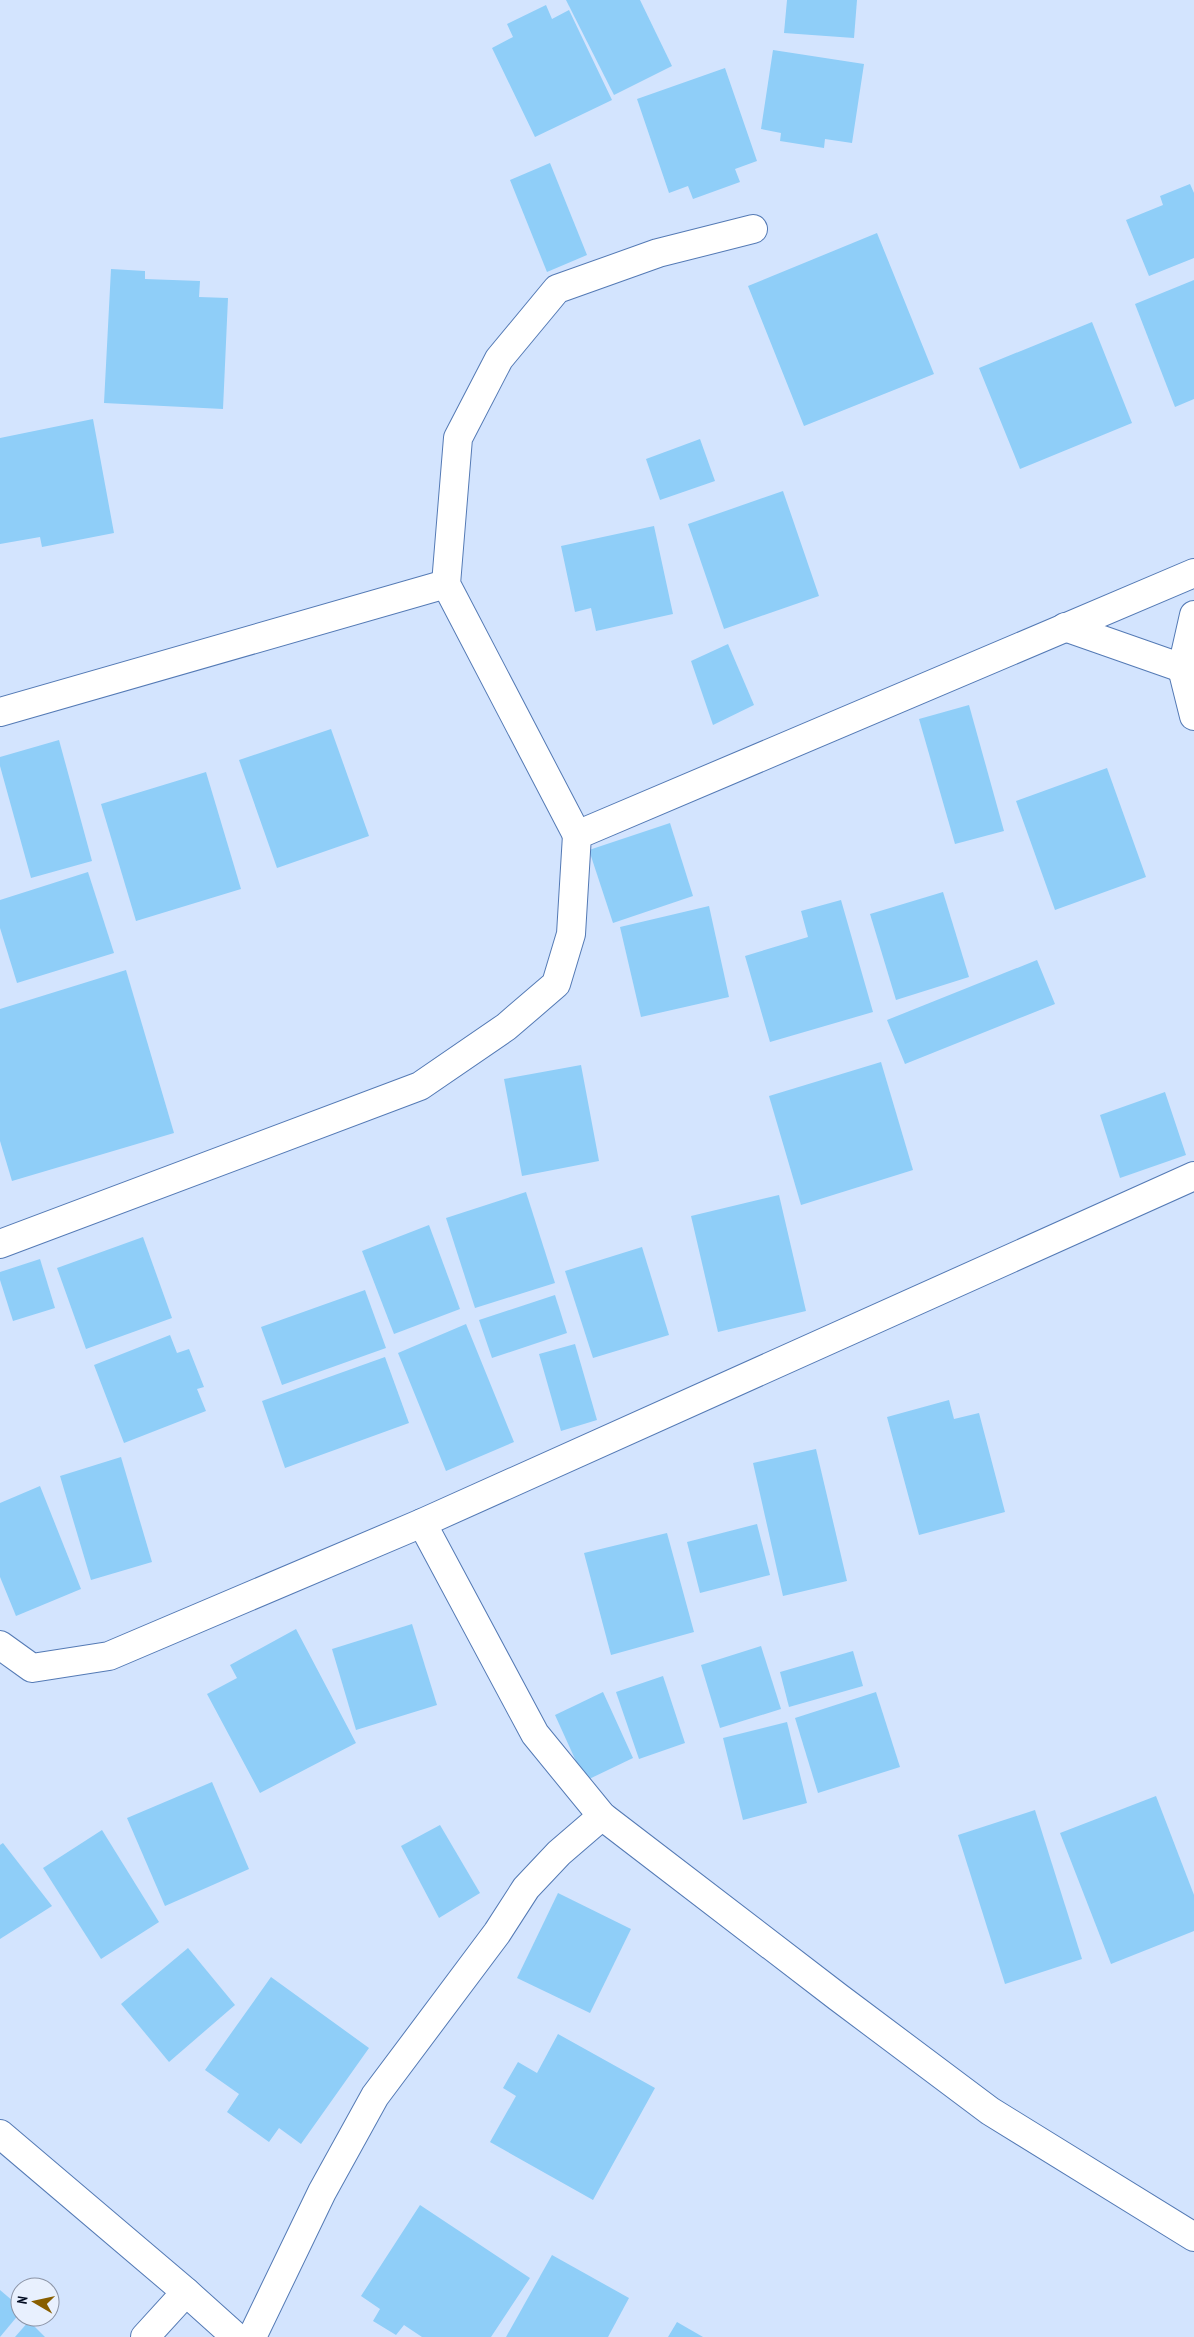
<svg xmlns="http://www.w3.org/2000/svg" width="1194" height="2337" font-family="'PT Sans Narrow',sans-serif">
<rect width="100%" height="100%" fill="#d3e4fe"/>
<g fill="#8fcef8">
<polygon points="566,0 640,0 672,66 614,95"/>
<polygon points="787,0 857,0 854,38 784,33"/>
<polygon points="546,5 552,19 569,10 612,100 535,137 492,48 513,37 507,24"/>
<polygon points="773,50 864,64 852,143 825,139 824,148 780,141 781,133 761,129"/>
<polygon points="725,68 757,161 735,169 740,182 693,199 688,186 669,193 637,99"/>
<polygon points="550,163 587,255 547,272 510,180"/>
<polygon points="1190,184 1194,193 1194,258 1149,276 1126,220 1163,205 1160,196"/>
<polygon points="877,233 934,374 804,426 748,286"/>
<polygon points="111,269 145,271 145,279 200,281 199,297 228,298 223,409 104,403"/>
<polygon points="1194,280 1194,399 1175,407 1135,304"/>
<polygon points="1092,322 1132,423 1020,469 979,368"/>
<polygon points="93,419 114,533 42,547 40,537 0,544 0,438"/>
<polygon points="700,439 715,481 660,500 646,459"/>
<polygon points="783,491 819,596 724,629 688,524"/>
<polygon points="654,526 673,614 596,631 591,608 575,612 561,546"/>
<polygon points="728,644 754,705 713,725 691,661"/>
<polygon points="969,705 1004,831 955,844 919,719"/>
<polygon points="331,729 369,836 277,868 239,760"/>
<polygon points="59,740 92,861 31,878 0,766 0,757"/>
<polygon points="1107,768 1146,877 1055,910 1016,801"/>
<polygon points="206,772 241,889 136,921 101,804"/>
<polygon points="670,823 693,896 613,923 589,850"/>
<polygon points="88,872 114,953 17,983 0,928 0,900"/>
<polygon points="943,892 969,977 896,1000 870,914"/>
<polygon points="841,900 873,1012 770,1042 745,956 808,937 801,911"/>
<polygon points="709,906 729,997 641,1017 620,927"/>
<polygon points="1037,960 1055,1004 905,1064 887,1020"/>
<polygon points="126,970 174,1133 12,1181 0,1141 0,1009"/>
<polygon points="881,1062 913,1170 801,1205 769,1096"/>
<polygon points="581,1065 599,1161 522,1176 504,1079"/>
<polygon points="1165,1092 1186,1155 1120,1178 1100,1115"/>
<polygon points="526,1192 555,1283 475,1308 446,1218"/>
<polygon points="779,1195 806,1311 718,1332 691,1216"/>
<polygon points="429,1225 460,1309 394,1334 362,1251"/>
<polygon points="143,1237 172,1318 86,1349 57,1268"/>
<polygon points="642,1247 669,1335 593,1358 565,1271"/>
<polygon points="40,1259 55,1308 13,1321 0,1280 0,1272"/>
<polygon points="365,1290 386,1348 282,1385 261,1327"/>
<polygon points="555,1295 567,1333 492,1358 479,1320"/>
<polygon points="466,1324 514,1442 446,1471 398,1353"/>
<polygon points="170,1335 177,1353 189,1349 204,1387 197,1389 206,1411 124,1443 94,1365"/>
<polygon points="575,1344 597,1420 561,1431 539,1354"/>
<polygon points="385,1357 409,1423 285,1468 262,1401"/>
<polygon points="949,1400 954,1419 979,1413 1005,1512 919,1535 887,1417"/>
<polygon points="816,1449 847,1581 783,1596 753,1463"/>
<polygon points="121,1457 152,1562 91,1580 60,1476"/>
<polygon points="40,1486 81,1589 16,1616 0,1577 0,1503"/>
<polygon points="757,1524 770,1575 700,1593 687,1542"/>
<polygon points="667,1533 694,1632 611,1655 584,1553"/>
<polygon points="412,1624 437,1705 356,1730 332,1649"/>
<polygon points="296,1629 356,1743 260,1793 207,1694 237,1678 230,1665"/>
<polygon points="761,1646 781,1709 720,1728 701,1665"/>
<polygon points="853,1651 863,1686 789,1707 780,1672"/>
<polygon points="663,1676 685,1743 639,1759 616,1692"/>
<polygon points="603,1692 633,1758 585,1781 555,1715"/>
<polygon points="876,1692 900,1767 818,1793 795,1718"/>
<polygon points="787,1722 807,1803 743,1820 723,1738"/>
<polygon points="212,1782 249,1869 165,1906 127,1818"/>
<polygon points="1156,1796 1194,1895 1194,1931 1111,1964 1060,1833"/>
<polygon points="1035,1810 1082,1959 1005,1984 958,1835"/>
<polygon points="440,1825 480,1893 439,1918 401,1846"/>
<polygon points="102,1830 159,1922 101,1959 43,1868"/>
<polygon points="3,1843 52,1906 0,1939 0,1845"/>
<polygon points="558,1893 631,1929 590,2013 517,1978"/>
<polygon points="188,1948 235,2005 169,2062 121,2004"/>
<polygon points="271,1977 369,2048 301,2144 279,2128 269,2142 227,2112 239,2094 205,2070"/>
<polygon points="558,2034 655,2088 593,2200 490,2142 516,2096 503,2088 518,2062 537,2073"/>
<polygon points="420,2205 530,2278 491,2337 422,2337 404,2325 396,2335 373,2321 380,2309 361,2296"/>
<polygon points="552,2255 629,2298 608,2337 506,2337"/>
<polygon points="0,2290 20,2307 20,2313 0,2337"/>
<polygon points="29,2321 45,2337 15,2337"/>
<polygon points="677,2322 703,2337 668,2337"/>
</g>
<g fill="none" stroke-linecap="round" stroke-linejoin="round">
<defs>
<g id="minor">
<polyline points="1194,615 1182,668 1194,716"/>
<polyline points="1065,627 1182,668"/>
<polyline points="0,712 446,584"/>
<polyline points="577,835 446,584 458,438 499,359 557,289 658,253 753,229"/>
<polyline points="0,1244 420,1086 506,1027 556,984 571,934 577,835 1194,573"/>
<polyline points="422,1523 535,1734 602,1816 838,1997 990,2111 1194,2237"/>
<polyline points="0,1645 32,1668 109,1656 422,1523 1194,1176"/>
<polyline points="0,2134 186,2292 236,2337"/>
<polyline points="145,2337 186,2292"/>
<polyline points="252,2337 322,2192 375,2096 497,1933 526,1888 559,1853 602,1816"/>
</g>
</defs>
<use href="#minor" stroke="#547ab5" stroke-width="30"/>
<use href="#minor" stroke="#fff" stroke-width="28"/>
</g>
<g transform="translate(35 2302) rotate(279)"><circle r="24" fill="#e8f0fe" stroke="#8c94a6"/>
<path d="M0-4L9 19L0 12L-9 19Z" fill="#885e00"/>
<text y="-8" font-size="14" font-weight="bold" text-anchor="middle" fill="#010b21">N</text>
</g>
</svg>
